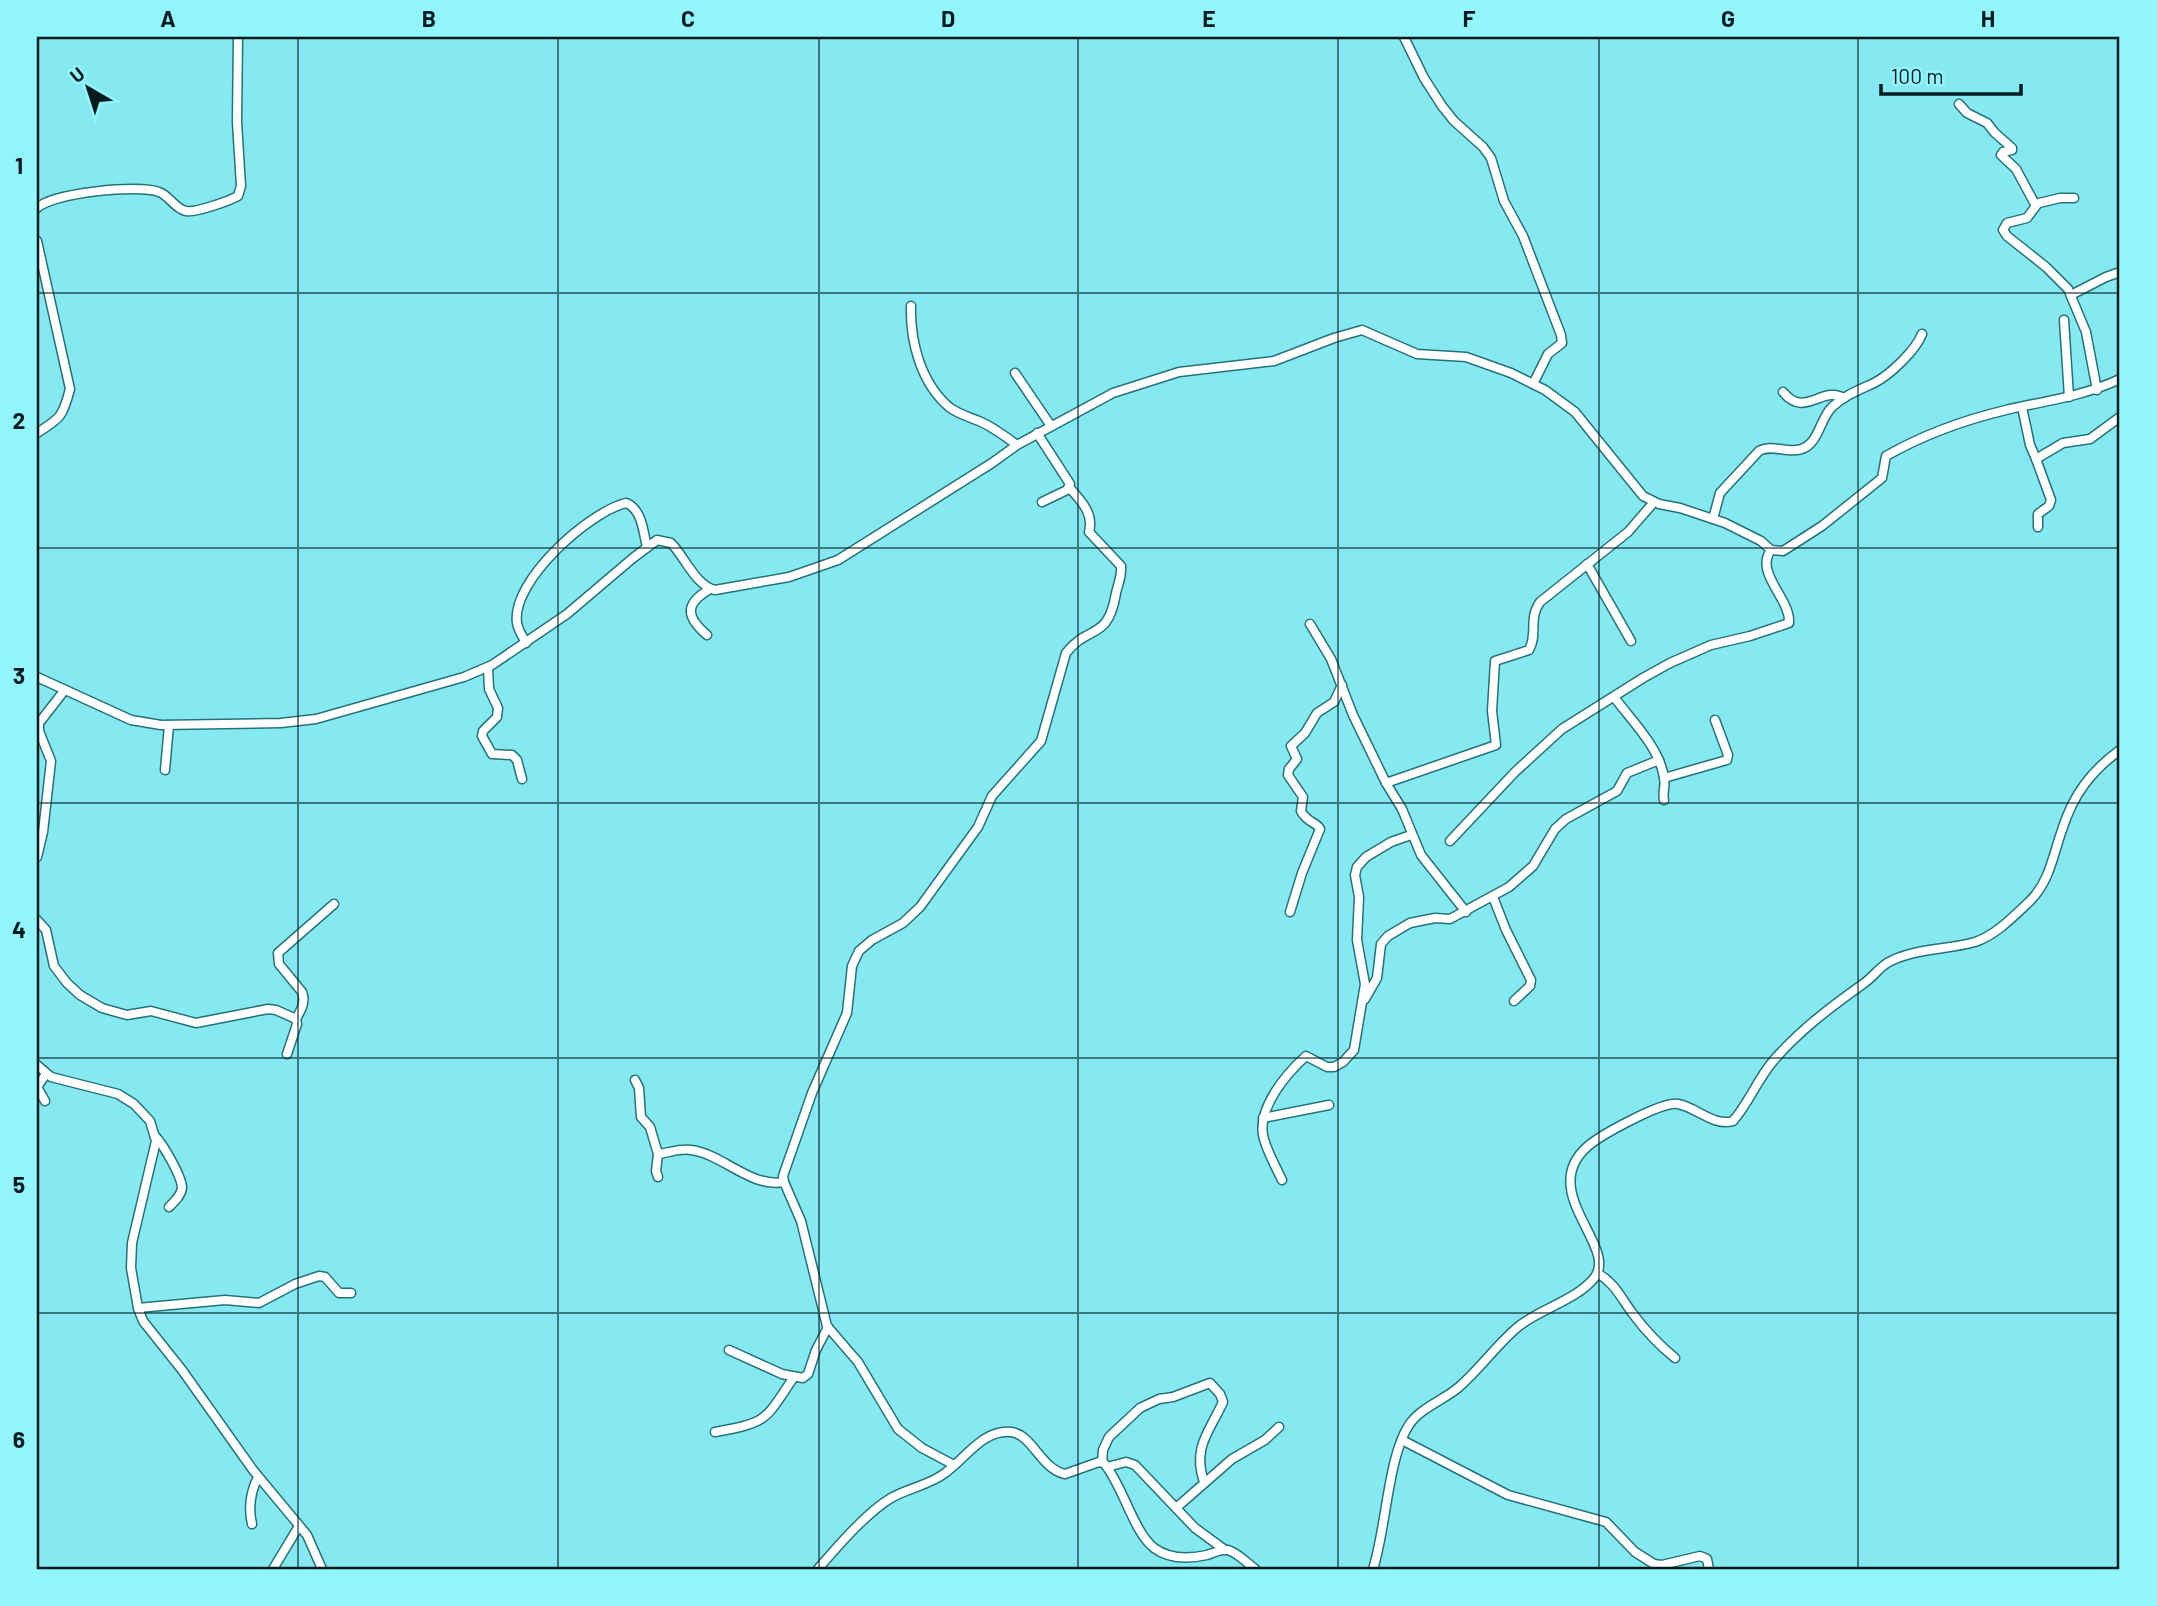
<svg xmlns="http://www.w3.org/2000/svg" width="2157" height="1606" font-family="Barlow,sans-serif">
<rect width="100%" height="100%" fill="#86e9f1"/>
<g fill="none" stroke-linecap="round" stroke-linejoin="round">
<defs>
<g id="street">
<polyline points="1404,37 1424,78 1442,106 1454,121 1483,147 1491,158 1504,201 1523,236 1561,335 1562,343 1548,354 1533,384"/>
<polyline points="1959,104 1967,113 1987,123 1995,133 2012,148 2012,150 2003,152 2001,155 2016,169 2036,206 2027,218 2007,223 2003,230 2007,236 2046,267 2068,289 2086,332 2097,390"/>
<polyline points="2035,204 2060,198 2074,198"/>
<path d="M37 208C52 193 139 184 159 192 170 196 175 209 186 211 195 213 229 201 238 196L241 186 237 122 238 37"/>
<path d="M37 241 70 389C63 416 61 418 37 433"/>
<polyline points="2071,295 2106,277 2120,272"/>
<path d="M911 306C910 342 921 383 949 407 958 414 969 417 979 421 993 427 1005 436 1017 445"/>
<polyline points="2064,320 2069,397"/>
<polyline points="1015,373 1051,426"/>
<path d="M1783 392C1805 419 1822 385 1844 398"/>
<polyline points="2022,407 2030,445 2036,459"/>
<polyline points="1037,433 1070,484 1067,490 1042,502"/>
<path d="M1713 519 1720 493 1759 451C1773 443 1791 456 1806 447 1819 439 1821 418 1832 407 1845 395 1859 390 1874 383 1890 375 1916 350 1922 334"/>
<polyline points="2038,527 2038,514 2049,506 2051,500 2036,459 2063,443 2090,439 2120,417"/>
<polyline points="1587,564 1631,641"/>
<polyline points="1310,624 1331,659 1353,715 1386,783 1402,809 1421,855 1466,912"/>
<path d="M707 635C686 617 684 604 710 589"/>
<path d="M526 643C523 637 518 630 517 623 511 581 589 512 626 503 642 509 643 531 647 547"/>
<polyline points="488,667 489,689 498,708 497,717 483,731 482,736 492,754 512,755 517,760 522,779"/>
<path d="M37 677 131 720 161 725 281 723 316 719 464 677 492 665 567 614 633 558 657 540 671 543C685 557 695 585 715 590L789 577 838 560 992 463 1017 445 1113 393 1179 372 1274 361 1334 338 1362 330 1417 354 1466 357 1511 373 1545 390 1575 412 1643 496 1659 504 1680 508 1725 523 1761 541 1771 550 1783 551 1822 526 1882 478 1886 456C1923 435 1964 420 2006 410 2045 401 2084 396 2120 379"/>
<path d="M1614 697C1632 721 1660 748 1664 778 1666 786 1662 793 1664 800"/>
<polyline points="165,770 169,725"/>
<polyline points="1664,778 1727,760 1728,755 1715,720"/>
<path d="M1386 783 1496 745 1492 711 1495 661 1529 650C1538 634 1528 619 1540 602L1628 532 1654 502"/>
<path d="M1450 841 1515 772 1562 729 1643 678 1670 663 1711 645 1750 636 1789 623C1791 599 1754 573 1771 550"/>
<polyline points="37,857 43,832 51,761 39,731 39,723 64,691"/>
<polyline points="1493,897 1506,930 1531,980 1530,986 1514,1001"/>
<path d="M1290 912 1302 873 1320 829C1317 822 1307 823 1301 811L1303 797 1288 775 1289 769 1297 759 1291 746 1305 733 1317 713 1334 702 1342 685"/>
<path d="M37 920 46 930 54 966 67 983 80 995 102 1008 127 1015 151 1011 196 1023 268 1009 276 1010 296 1019C301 1010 306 1002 302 992L279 964 278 953 334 904"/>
<polyline points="1365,999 1377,978 1381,944 1388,936 1410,923 1435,918 1450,919 1509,887 1533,866 1555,829 1566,819 1617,791 1627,773 1659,760"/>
<polyline points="287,1054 297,1024 296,1019"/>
<polyline points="37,1065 51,1077 118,1094 134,1104 150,1121 156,1141 132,1243 131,1268 138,1308 143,1321 182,1370 253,1470 307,1535 322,1569"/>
<path d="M635 1080 639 1088 641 1117 650 1127 658 1154C668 1153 680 1148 691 1150 723 1154 750 1188 784 1182"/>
<polyline points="45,1101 37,1087 46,1074"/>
<polyline points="1263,1118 1329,1105"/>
<path d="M155 1136C163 1144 182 1177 182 1188 181 1196 174 1202 169 1207"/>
<polyline points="658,1154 656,1171 658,1177"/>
<path d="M1282 1180C1275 1165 1266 1150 1263 1135 1258 1107 1287 1073 1306 1056L1327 1067H1334L1343 1062 1354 1050 1365 984 1357 940 1359 897 1355 875 1357 867 1366 857 1391 842 1411 835"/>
<path d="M1597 1273C1615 1283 1621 1298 1633 1314 1645 1330 1659 1345 1675 1358"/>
<polyline points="138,1308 225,1300 259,1303 295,1284 319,1276 325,1277 339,1293 351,1293"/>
<polyline points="729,1350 782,1374 803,1378 808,1374 816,1350 828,1327"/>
<path d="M715 1432C769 1422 764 1421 794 1377"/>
<polyline points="1402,1440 1508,1495 1606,1522 1635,1552 1654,1564 1662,1565 1700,1556 1707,1559 1709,1569"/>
<path d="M1102 1462 1103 1450 1109 1437 1140 1408 1159 1399 1173 1397 1210 1383 1220 1394 1223 1402C1210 1431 1192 1447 1204 1482"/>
<path d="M954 1465 922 1448 898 1429 858 1362 827 1326 801 1221 784 1182 783 1176 812 1093 847 1013 852 966 859 951 872 940 903 923 920 907 978 827 992 796 1041 741 1066 653C1088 624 1108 642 1116 593 1118 584 1122 576 1121 566L1089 532C1094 513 1081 501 1069 487"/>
<polyline points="1107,1467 1126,1462 1135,1465 1195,1528 1225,1550"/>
<polyline points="1176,1508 1232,1459 1265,1440 1279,1427"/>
<path d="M252 1524C248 1507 250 1493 258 1477"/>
<polyline points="273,1569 299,1526"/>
<path d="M818 1569C837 1547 866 1513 891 1498 908 1488 930 1485 945 1473 965 1459 983 1429 1011 1432 1032 1434 1041 1469 1065 1474L1099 1462 1104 1463C1123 1486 1133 1531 1154 1548 1169 1559 1189 1559 1207 1555 1213 1553 1221 1549 1228 1550 1238 1553 1247 1563 1255 1569"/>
<path d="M1373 1569C1386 1530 1388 1456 1409 1425 1420 1408 1444 1400 1459 1387 1481 1368 1497 1344 1519 1326 1542 1308 1577 1300 1595 1277 1618 1246 1536 1191 1588 1146 1601 1135 1662 1101 1678 1104 1696 1107 1714 1127 1733 1121 1749 1103 1758 1078 1774 1060 1800 1030 1832 1006 1863 984 1872 978 1878 969 1887 963 1913 948 1947 950 1975 942 1996 935 2014 916 2030 901 2050 881 2053 855 2062 830 2073 795 2091 771 2120 750"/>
</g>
</defs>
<use href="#street" stroke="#237379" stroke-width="11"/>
<use href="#street" stroke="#fff" stroke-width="8"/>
</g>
<path fill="none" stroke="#001b1e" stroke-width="2" stroke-opacity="0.55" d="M298 37V1569M558 37V1569M819 37V1569M1078 37V1569M1338 37V1569M1599 37V1569M1858 37V1569M37 293H2120M37 548H2120M37 803H2120M37 1058H2120M37 1313H2120"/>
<rect width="2157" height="1606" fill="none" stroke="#93f6fe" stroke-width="77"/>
<g transform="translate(88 88) rotate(321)" stroke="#93f6fe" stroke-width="5" paint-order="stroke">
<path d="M0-5L12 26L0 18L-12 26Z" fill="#001b1e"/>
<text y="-10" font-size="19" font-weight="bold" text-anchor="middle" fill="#001b1e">U</text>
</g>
<path d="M1881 84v10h140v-10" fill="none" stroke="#001b1e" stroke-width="3.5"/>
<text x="1891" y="84" font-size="21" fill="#001b1e" stroke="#93f6fe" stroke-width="5" paint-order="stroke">100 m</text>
<rect x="38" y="38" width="2080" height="1530" fill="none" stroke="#001b1e" stroke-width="2.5"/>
<g font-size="23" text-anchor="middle" font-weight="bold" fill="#001b1e">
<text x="168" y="27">A</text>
<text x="429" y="27">B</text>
<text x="688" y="27">C</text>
<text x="948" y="27">D</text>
<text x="1209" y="27">E</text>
<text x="1469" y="27">F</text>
<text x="1728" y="27">G</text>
<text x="1988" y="27">H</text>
<text x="19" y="174">1</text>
<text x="19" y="429">2</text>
<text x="19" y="684">3</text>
<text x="19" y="938">4</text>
<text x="19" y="1193">5</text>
<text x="19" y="1448">6</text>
</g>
</svg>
